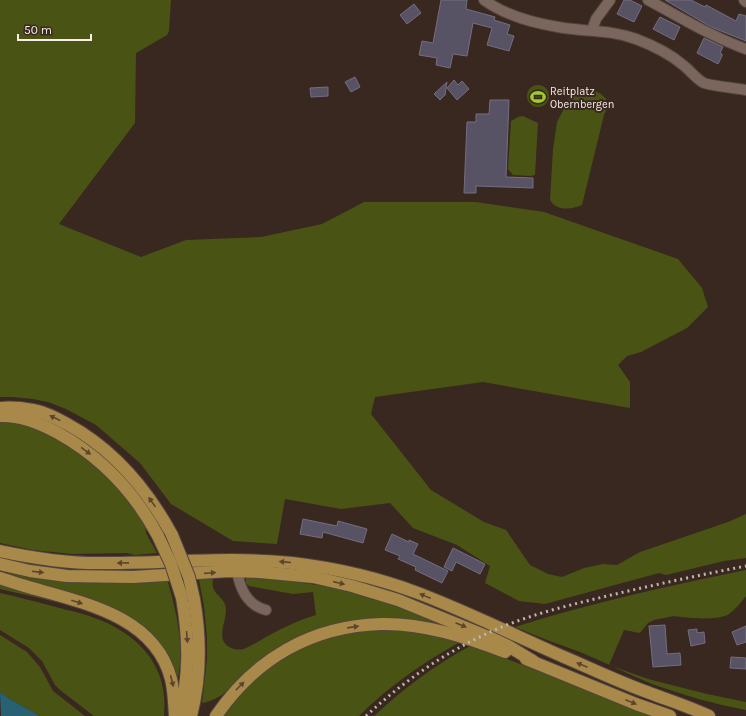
<svg xmlns="http://www.w3.org/2000/svg" width="746" height="716" font-family="Karla,sans-serif">
<rect width="100%" height="100%" fill="#392820"/>
<g fill="#495314">
<polygon points="0,0 171,0 169,31 167,35 136,53 135,123 59,224 141,257 186,240 261,237 322,224 364,202 476,202 544,212 678,259 702,288 708,307 687,328 641,352 627,356 618,365 630,382 630,408 483,382 375,397 371,414 431,490 484,522 506,530 530,565 548,574 562,577 584,568 603,564 617,565 640,552 728,522 746,514 746,558 724,561 666,575 659,573 545,604 519,601 485,583 490,566 457,545 413,528 390,503 341,509 285,499 277,544 233,541 171,504 140,463 96,425 66,409 48,402 33,399 12,397 0,397"/>
<circle cx="538" cy="96" r="11"/>
<path d="M580 90C591 89 599 90 606 99L607 108 604 115 582 205C571 210 556 211 550 200L553 149 557 122 571 95Z"/>
<polygon points="523,116 538,123 535,175 531,176 513,175 508,169 511,121 518,117"/>
<polygon points="0,421 26,424 59,439 92,461 121,491 145,524 146,533 157,553 135,555 127,553 73,554 33,550 0,543"/>
<path d="M746 570V596C741 602 736 609 729 614 719 621 686 618 674 616L654 620 648 623 640 633 624 630 609 665 648 679 707 694 746 702V710C714 704 683 695 652 684 628 674 604 662 580 652 558 644 536 636 515 627 590 603 668 586 746 570Z"/>
<path d="M0 571C55 584 111 581 167 579 176 609 186 651 177 681L143 629 0 574Z"/>
<path d="M246 577C297 581 349 587 398 605 421 613 443 623 466 632L334 625C307 633 281 644 259 661 240 676 227 699 202 703L207 659V638L204 606 199 580 202 578H213C213 581 212 585 213 587 215 596 226 598 226 610 226 620 220 631 223 640 226 648 237 651 244 649 251 646 259 641 266 637 282 628 299 620 316 615L313 592 293 594 249 586 246 583Z"/>
<polygon points="0,584 70,605 0,589"/>
<path d="M0 593C19 597 37 602 56 607 71 611 86 614 100 620 142 637 169 669 164 716H94L60 690 55 685 42 661 29 648 0 630Z"/>
<path d="M395 629 428 634 460 642C424 662 389 686 359 716H223L250 682 294 649 348 631Z"/>
<polygon points="0,635 27,652 40,667 53,691 85,716 40,716 8,698 0,692"/>
<path d="M472 645 651 716H374C404 688 436 664 472 645Z"/>
</g>
<polygon fill="#296174" points="0,692 8,698 40,716 1,716"/>
<g fill="#585364" stroke="#736e80">
<polygon points="441,0 467,0 466,9 495,17 494,20 510,25 507,34 514,36 509,51 487,45 492,28 473,23 467,56 453,54 450,68 436,65 437,58 419,55 422,41 433,43"/>
<polygon points="624,0 630,0 642,6 634,22 617,14"/>
<polygon points="665,0 691,0 705,7 706,5 736,21 739,14 746,16 746,41 711,27"/>
<polygon points="414,4 421,13 407,24 400,15"/>
<polygon points="660,17 680,27 674,40 653,29"/>
<polygon points="704,38 723,47 720,53 722,54 722,56 718,64 697,53"/>
<polygon points="355,77 360,87 351,92 345,82"/>
<polygon points="454,80 458,85 462,81 469,89 457,100 447,88"/>
<polygon points="447,82 445,95 440,100 434,94"/>
<polygon points="328,87 328,96 311,97 310,88"/>
<polygon points="490,100 509,100 506,177 533,178 533,188 476,186 476,193 464,193 467,122 476,122 476,114 489,114"/>
<polygon points="303,519 337,526 338,521 367,529 363,543 323,532 322,538 300,534"/>
<polygon points="392,534 409,542 409,540 418,544 413,554 448,571 442,583 415,570 416,567 398,559 400,556 385,550"/>
<polygon points="453,548 485,564 480,574 456,562 452,571 444,567"/>
<polygon points="665,625 667,654 680,653 681,665 653,667 649,626"/>
<polygon points="746,626 746,642 737,645 732,632"/>
<polygon points="697,629 697,633 704,632 705,643 691,646 688,630"/>
<polygon points="731,657 746,658 746,669 730,668"/>
</g>
<g fill="none" stroke-linecap="round" stroke-linejoin="round">
<defs>
<g id="minor">
<path d="M484 0C505 15 533 23 558 27 584 32 609 29 636 39 652 45 669 53 683 65 690 70 696 79 704 83 712 86 736 88 746 90"/>
<path d="M648 0C680 17 712 37 746 49"/>
<polyline points="744,0 746,2"/>
<polyline points="592,30 596,19 610,0"/>
<path d="M237 571C240 589 247 605 266 610"/>
</g>
<g id="major">
<path d="M0 408C11 407 22 408 33 410 45 412 56 418 67 424 113 449 147 489 172 535"/>
<path d="M0 416C21 415 40 423 58 433 101 457 135 493 158 536"/>
<path d="M0 551C33 558 66 563 99 563 164 564 228 556 292 563 335 568 378 578 418 593 468 612 516 636 564 657 592 669 619 682 647 692 668 700 688 706 709 716"/>
<polyline points="0,564 30,571 67,576 133,577 230,571 260,572 313,577 352,586 398,600 491,638 508,646 533,661"/>
<path d="M0 578C60 600 152 606 171 679 174 691 174 704 175 716"/>
<polyline points="526,659 636,704 670,716"/>
<path d="M179 716C190 676 189 639 182 598"/>
<path d="M191 716C201 677 201 639 194 599"/>
<path d="M216 716C255 659 311 626 381 624 423 623 466 637 505 652"/>
</g>
</defs>
<use href="#minor" stroke="#54463e" stroke-width="12"/>
<use href="#major" stroke="#54463e" stroke-width="14"/>
<use href="#minor" stroke="#7a665d" stroke-width="10"/>
<use href="#major" stroke="#a9894a" stroke-width="12"/>
<path stroke="#c0b4ad" stroke-width="3" stroke-dasharray="2 4" stroke-linecap="butt" d="M366 716C405 680 448 650 497 629 532 614 570 605 607 596 653 585 700 575 746 566"/>
<defs>
<g id="major-bridge">
<polyline points="172,535 189,577 194,599"/>
<polyline points="158,536 171,564 182,598"/>
</g>
</defs>
<use href="#major-bridge" stroke="#54463e" stroke-width="14" stroke-linecap="butt"/>
<use href="#major-bridge" stroke="#a9894a" stroke-width="12"/>
</g>
<defs><path id="oneway-solid" d="M-6-.8H1V-3.2L6.5 0L1 3.2V.8H-6Z"/></defs>
<g fill="#5b452d">
<use href="#oneway-solid" transform="translate(55 418) rotate(-154)"/>
<use href="#oneway-solid" transform="translate(86 451) rotate(36)"/>
<use href="#oneway-solid" transform="translate(152 502) rotate(-125)"/>
<use href="#oneway-solid" transform="translate(285 562) rotate(-175)"/>
<use href="#oneway-solid" transform="translate(123 563) rotate(179)"/>
<use href="#oneway-solid" transform="translate(38 572) rotate(7)"/>
<use href="#oneway-solid" transform="translate(210 573) rotate(-4)"/>
<use href="#oneway-solid" transform="translate(339 583) rotate(13)"/>
<use href="#oneway-solid" transform="translate(425 596) rotate(-158)"/>
<use href="#oneway-solid" transform="translate(77 602) rotate(17)"/>
<use href="#oneway-solid" transform="translate(461 625) rotate(23)"/>
<use href="#oneway-solid" transform="translate(353 627) rotate(-8)"/>
<use href="#oneway-solid" transform="translate(187 637) rotate(85)"/>
<use href="#oneway-solid" transform="translate(582 665) rotate(-157)"/>
<use href="#oneway-solid" transform="translate(172 681) rotate(76)"/>
<use href="#oneway-solid" transform="translate(240 686) rotate(-45)"/>
<use href="#oneway-solid" transform="translate(631 702) rotate(22)"/>
</g>
<defs>
<symbol id="stadium-bare" viewBox="-9 -9 18 18"><path d="M0-5a6.5 5 0 1 0 0 10a6.5 5 0 1 0 0-10ZM-3.5-1.8h7v3.6h-7Z" fill="#a1c92a" stroke="#392820" stroke-width="2.5" paint-order="stroke"/></symbol>
</defs>
<g fill-rule="evenodd">
<use href="#stadium-bare" x="527" y="86" width="22" height="22"/>
</g>
<g text-anchor="middle" stroke-width="4" stroke-linejoin="round" paint-order="stroke">
<g font-size="11" fill="#f8ede7" stroke="#392820" text-anchor="start">
<text x="550" y="95">Reitplatz<tspan x="550" dy="13">Obernbergen</tspan></text>
</g>
</g>
<path d="M18 34v6h73v-6" fill="none" stroke="#f8ede7" stroke-width="2"/>
<text x="24" y="34" font-size="12" fill="#f8ede7" stroke="#392820" stroke-width="3" paint-order="stroke">50 m</text>
</svg>
